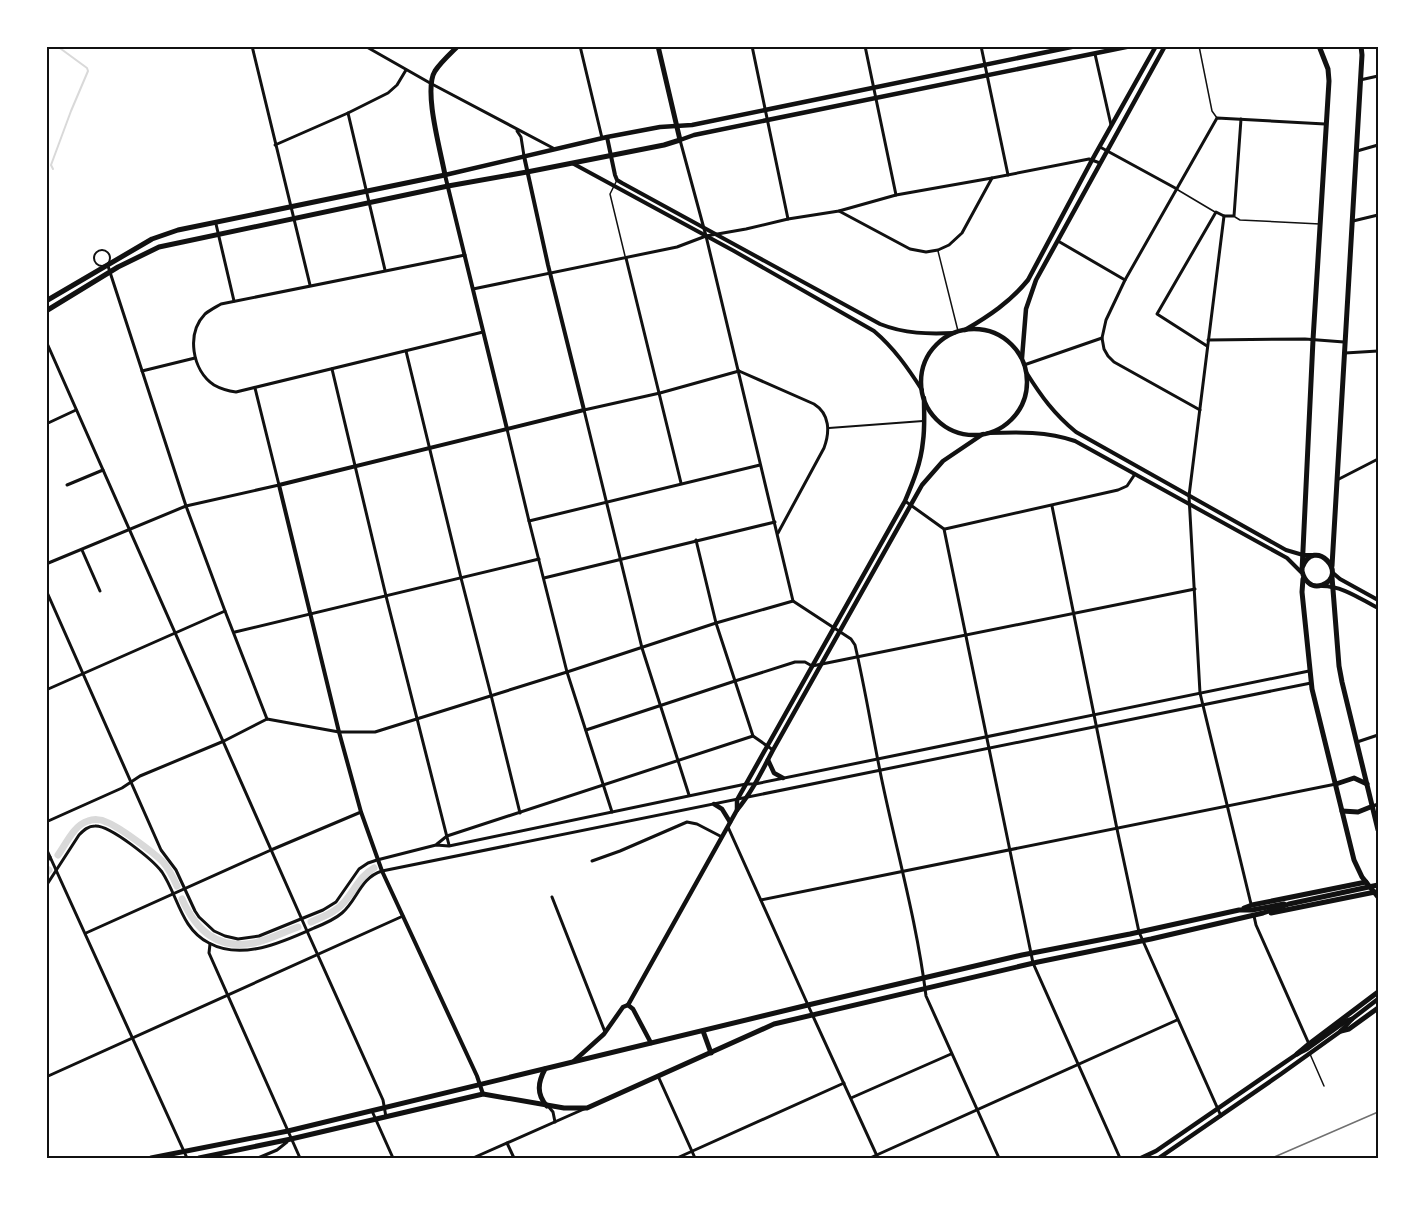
<svg xmlns="http://www.w3.org/2000/svg" width="1425" height="1205" font-family="Barlow,sans-serif">
<rect width="100%" height="100%" fill="#fff"/>
<g fill="none" stroke-linecap="round" stroke-linejoin="round">
<polyline stroke="#d9d9d9" stroke-width="2" points="53,169 51,165 71,111 88,71 87,68 57,46"/>
<g stroke="#d9d9d9" stroke-width="7">
<path d="M58 855C66 844 74 825 88 821 93 819 101 819 106 822 118 826 153 852 163 862 169 869 173 877 177 886"/>
<polyline points="46,873 49,870"/>
<path d="M182 899C196 930 217 950 254 943 269 940 284 932 298 927"/>
<path d="M311 922C324 916 337 912 346 900 356 888 360 876 374 868"/>
</g>
<g stroke="#111" stroke-width="1.5">
<polyline points="1199,46 1212,111 1217,118"/>
<polyline points="617,180 610,194 625,256"/>
<polyline points="1178,190 1215,212"/>
<polyline points="1235,217 1240,220 1320,224"/>
<polyline points="938,251 958,331"/>
<polyline points="1310,1054 1324,1086"/>
</g>
<g stroke="#111" stroke-width="2">
<circle cx="102" cy="258" r="8"/>
<polyline points="829,428 923,421"/>
</g>
<g stroke="#111" stroke-width="3">
<polyline points="252,46 310,285"/>
<polyline points="365,46 430,83 553,148"/>
<polyline points="580,46 602,138"/>
<polyline points="752,46 788,219"/>
<polyline points="865,46 896,195"/>
<polyline points="981,46 1008,175"/>
<polyline points="1095,54 1111,125"/>
<polyline points="1360,80 1378,76"/>
<polyline points="348,113 385,270"/>
<polyline points="517,131 521,137 524,156"/>
<polyline points="680,140 706,236 793,601"/>
<polyline points="275,145 348,113 388,93 397,85 406,70"/>
<polyline points="1100,147 1177,189"/>
<polyline points="1357,151 1378,145"/>
<polyline points="839,211 910,249 926,252 938,250 949,245 962,233 992,178"/>
<polyline points="1224,216 1189,496 1200,693 1251,904"/>
<polyline points="1353,221 1378,215"/>
<polyline points="216,224 234,301"/>
<polyline points="1058,241 1125,280"/>
<path d="M465 255 221 304C216 307 210 310 205 314 186 334 192 370 214 385 221 389 228 391 236 392L483 332"/>
<polyline points="626,258 681,483"/>
<polyline points="108,266 186,506 225,611 267,719"/>
<polyline points="473,289 677,247 706,236 746,229 788,219 839,211 896,195 992,178 1089,159 1100,163"/>
<polyline points="1208,340 1305,339 1344,342"/>
<polyline points="46,341 307,931 383,1100 386,1117"/>
<polyline points="1207,346 1157,314 1216,212 1224,216 1234,216 1241,119"/>
<polyline points="406,351 461,578 491,695 520,813"/>
<polyline points="1345,353 1378,351"/>
<polyline points="1024,365 1102,338"/>
<polyline points="332,369 386,596 449,845"/>
<polyline points="142,371 195,358"/>
<path d="M739 371 814 404C830 414 830 432 824 448L778 533"/>
<polyline points="1200,410 1114,362 1108,356 1104,349 1102,338 1106,320 1125,280 1217,118 1325,124"/>
<polyline points="46,424 76,410"/>
<polyline points="507,429 529,521 567,672 612,812"/>
<polyline points="1339,479 1378,459"/>
<polyline points="67,485 103,470"/>
<polyline points="905,501 944,529 1033,963 1120,1158"/>
<polyline points="1052,506 1117,829 1139,932 1221,1116"/>
<polyline points="529,521 760,465"/>
<polyline points="945,529 1118,490 1127,486 1135,474"/>
<polyline points="696,540 716,623 753,736 773,750"/>
<polyline points="82,550 100,591"/>
<polyline points="46,564 186,506 279,485 255,388"/>
<polyline points="544,578 775,522"/>
<polyline points="46,590 161,850 176,870 195,911 199,917 214,931 225,936 238,939 259,936 323,910 336,902 359,869 368,863 377,860 436,845 449,846 746,784 755,784 1309,671"/>
<polyline points="235,632 539,559"/>
<polyline points="46,690 225,611"/>
<polyline points="586,730 735,681 795,662 805,662 812,666 1195,589"/>
<polyline points="1357,742 1378,735"/>
<polyline points="689,795 642,648 584,410 660,393 739,371"/>
<polyline points="1373,806 1378,804"/>
<path d="M46 822 122 788 140 776 224 741 267 719 339 732H375L567 672 716 623 793 601 851 639 855 645C865 688 872 732 881 776 896 849 917 922 926 996L999 1158"/>
<polyline points="728,827 812,1014 878,1158"/>
<polyline points="437,844 447,836 753,736"/>
<polyline points="46,848 187,1158"/>
<polyline points="592,861 620,851 687,822 697,824 722,837"/>
<polyline points="46,863 50,857"/>
<path d="M46 886 79 835C84 830 88 826 95 826 110 825 153 860 162 872 178 896 181 929 209 943 242 961 283 942 314 928 324 924 334 920 342 913 358 899 360 878 382 871L1311 683"/>
<polyline points="552,897 605,1032"/>
<polyline points="761,900 1336,784"/>
<polyline points="1254,916 1256,925 1309,1044"/>
<polyline points="86,933 271,850 361,812"/>
<polyline points="210,944 209,953 300,1158"/>
<polyline points="658,1076 695,1158"/>
<polyline points="46,1077 403,916"/>
<polyline points="851,1098 951,1054"/>
<polyline points="548,1106 553,1112 555,1122"/>
<polyline points="372,1111 393,1158"/>
<polyline points="507,1143 514,1158"/>
<polyline points="258,1158 277,1150 287,1142"/>
<polyline points="473,1158 584,1109"/>
<polyline points="677,1158 844,1083"/>
<polyline points="870,1158 1177,1020"/>
</g>
<g stroke="#111" stroke-width="4">
<path d="M607 137 615 175 617 180 622 183 880 324C905 334 928 334 954 333"/>
<path d="M572 163 734 251 874 331C894 348 908 368 922 390"/>
<polyline points="445,175 507,429"/>
<path d="M1026 372C1041 396 1054 414 1076 432L1286 550 1303 555H1314"/>
<path d="M988 433C1018 432 1047 431 1075 441L1287 558 1301 572"/>
<polyline points="1333,573 1340,579 1378,600"/>
<path d="M1322 586C1343 586 1360 599 1378 608"/>
<polyline points="483,1094 477,1076 382,871 361,812 339,732 279,485 584,410 548,265 524,156"/>
</g>
<g stroke="#111" stroke-width="4.5">
<polyline points="680,140 694,135 1131,46"/>
<polyline points="445,175 607,137 660,127 692,125 1076,46"/>
<circle cx="974" cy="382" r="53"/>
<path d="M965 330C989 316 1010 302 1028 280L1092 160 1156 46"/>
<polyline points="1022,358 1026,309 1036,280 1165,46"/>
<polyline points="768,760 774,773 783,778"/>
<polyline points="714,804 722,809 730,822"/>
<path d="M737 810V800L905 501C913 482 921 463 923 441 925 427 924 412 924 398"/>
<polyline points="628,1005 633,1009 651,1043"/>
<path d="M574 1061 604 1034 623 1007 628 1005 737 810C752 792 762 771 773 750L922 485 943 461 983 434"/>
<polyline points="1141,1158 1156,1151 1297,1054 1307,1049 1346,1021 1352,1019"/>
<polyline points="1159,1158 1281,1074 1341,1031 1352,1019 1378,999"/>
</g>
<g stroke="#111" stroke-width="5">
<polyline points="1332,566 1362,55 1361,46"/>
<path d="M1302 568C1314 535 1350 575 1322 585 1311 589 1304 580 1302 571L1313 340 1329 81 1328 69 1319 46"/>
<polyline points="1332,577 1339,666 1342,682 1378,830"/>
<polyline points="1303,579 1302,592 1312,689 1354,860 1362,877 1378,897"/>
<polyline points="1336,784 1354,778 1367,784"/>
<polyline points="1342,811 1358,812 1373,806"/>
<polyline points="1244,908 1252,905 1366,882"/>
<polyline points="1271,913 1375,892"/>
<polyline points="703,1031 711,1053"/>
<polyline points="1341,1031 1349,1029 1378,1008"/>
<polyline points="1297,1054 1309,1044 1378,992"/>
<path d="M545 1069C538 1082 536 1094 547 1106"/>
<polyline points="151,1158 288,1131 808,1005 1022,955 1130,934 1239,910 1252,910 1284,904"/>
<polyline points="199,1158 291,1139 483,1094 564,1108 587,1108 774,1024 1038,962 1151,939 1263,913 1289,904 1378,885"/>
</g>
<g stroke="#111" stroke-width="5">
<path d="M46 301 152 239 178 230 445 175C441 152 423 90 435 71 441 62 450 54 458 46"/>
<polyline points="46,311 118,267 159,247 448,186 527,172 664,145 680,140 658,46"/>
</g>
<polyline stroke="#707070" stroke-width="1.5" points="1272,1158 1378,1112"/>
</g>
<rect width="1425" height="1205" fill="none" stroke="#ffffff" stroke-width="96"/>
<rect x="48" y="48" width="1329" height="1109" fill="none" stroke="#111" stroke-width="2"/>
</svg>
